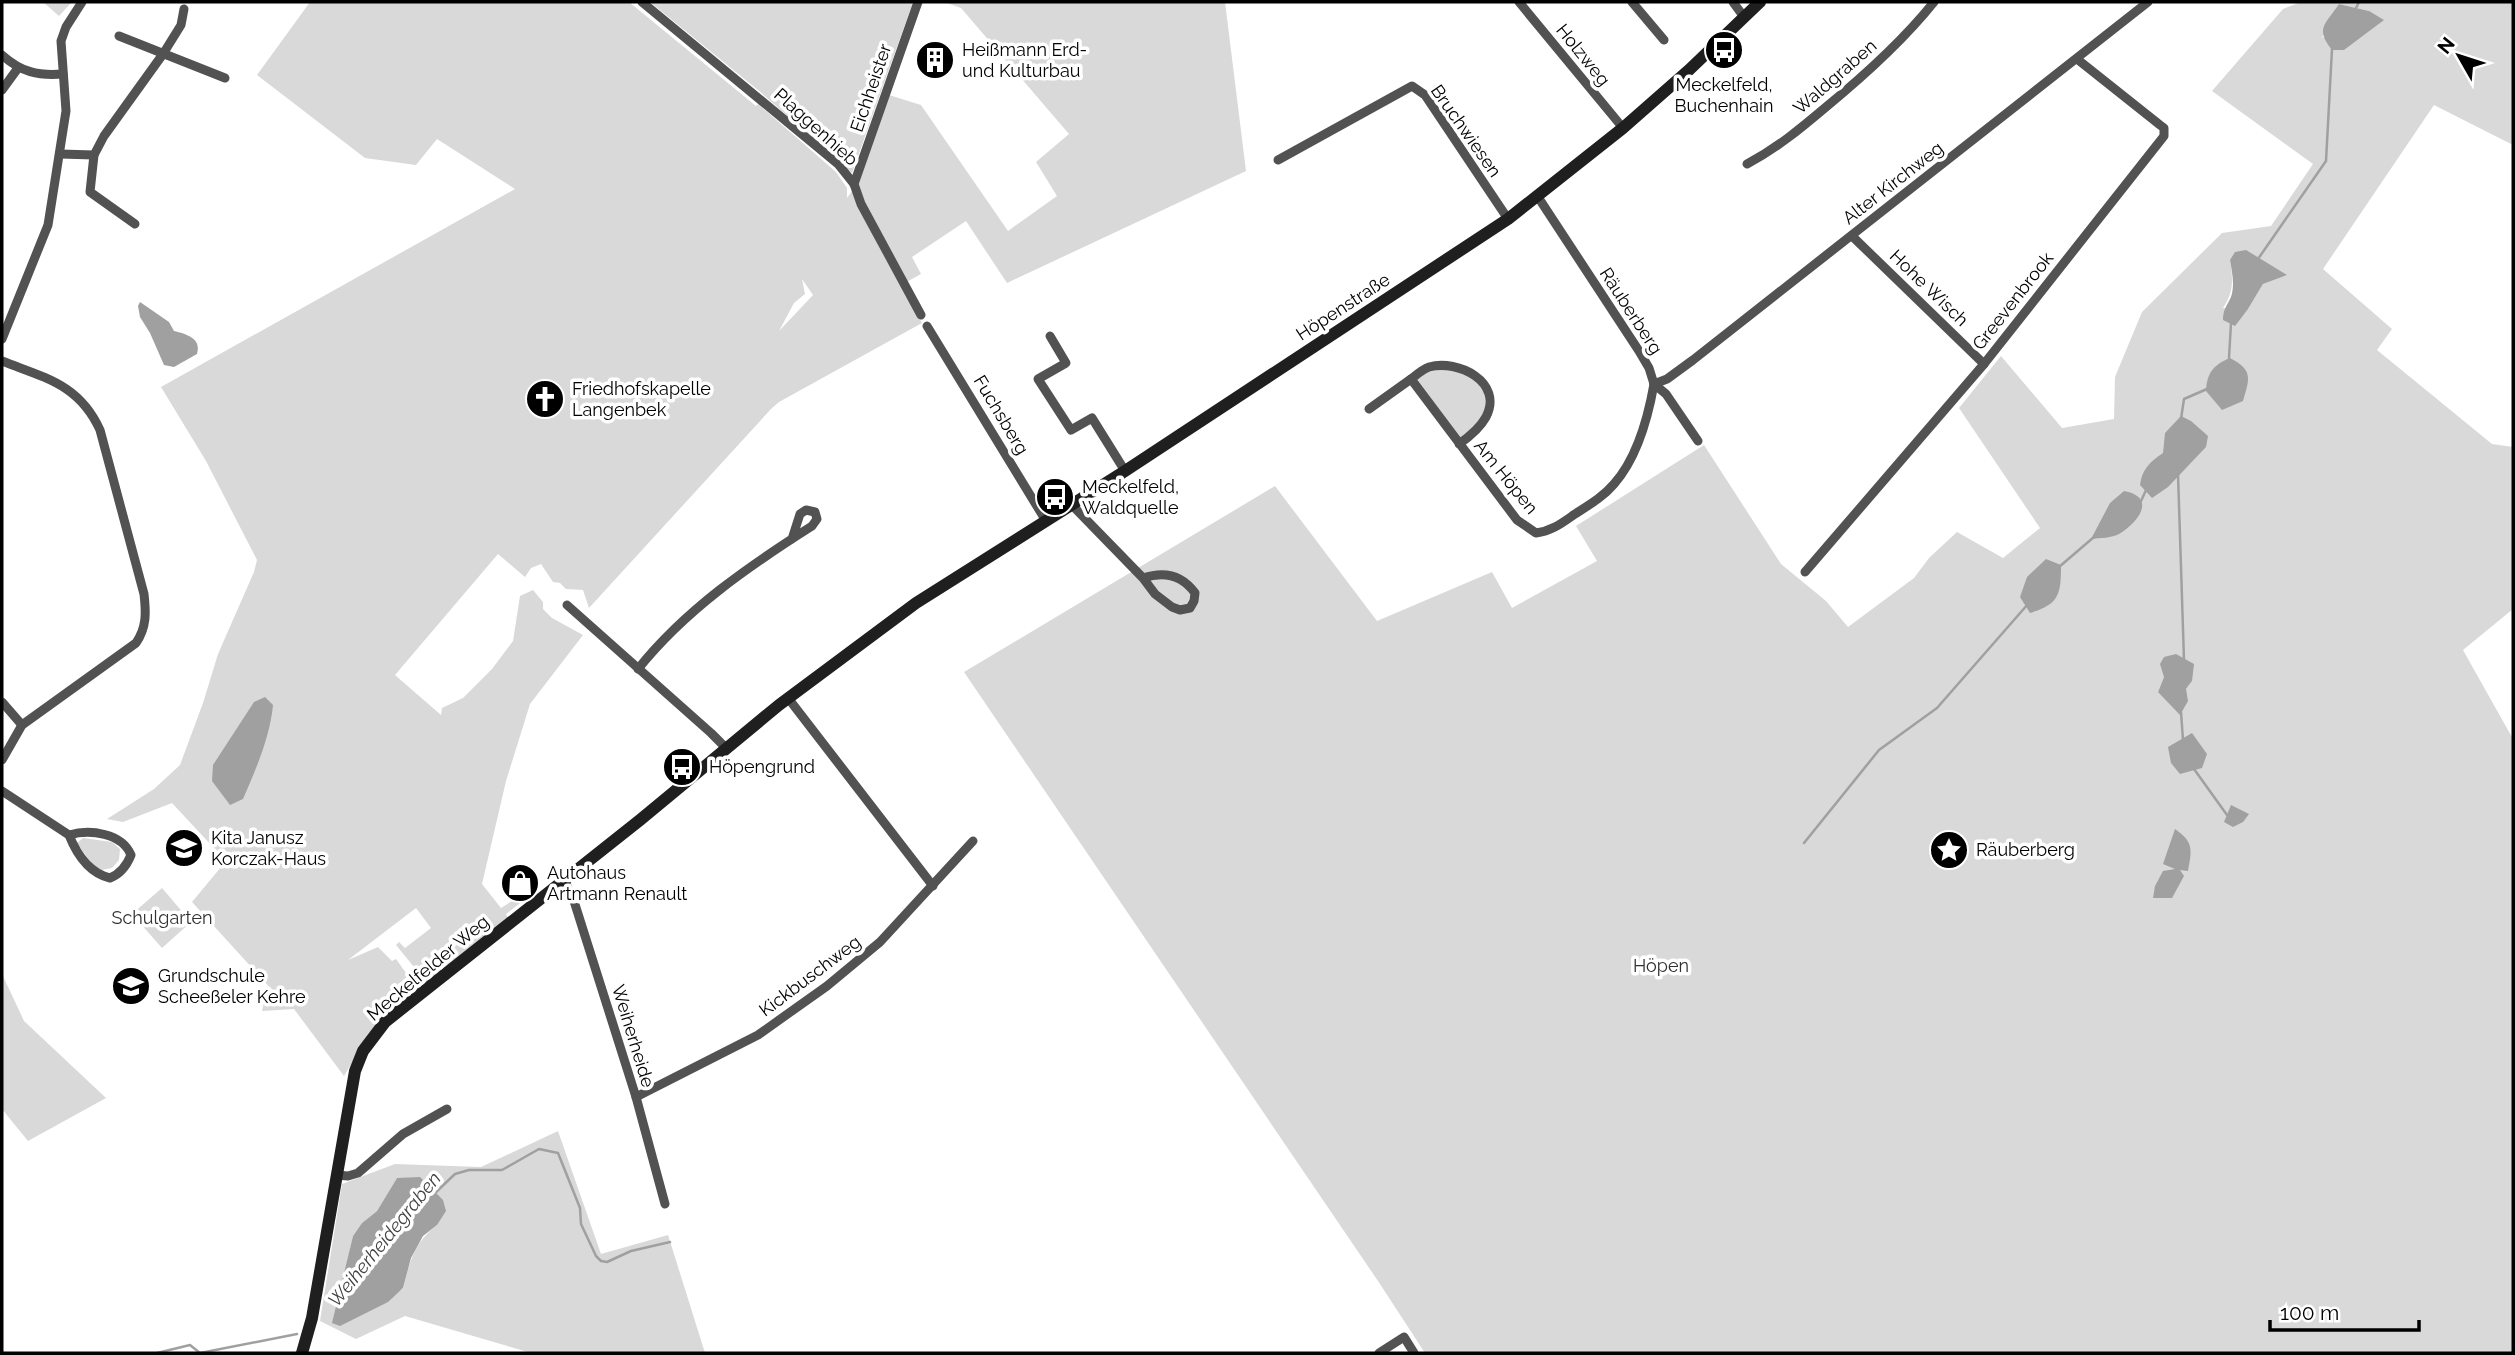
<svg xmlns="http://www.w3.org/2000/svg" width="2515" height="1355" font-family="Raleway,sans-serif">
<rect width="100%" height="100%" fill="#fff"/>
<g fill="#d9d9d9" fill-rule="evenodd">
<polygon points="43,2 70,2 71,3 59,16"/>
<path d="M310 2H629L756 106 758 104 836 172 847 188V198L858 182 889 95 921 105 1008 231 1057 196 1036 162 1069 134 961 8 944 2H1225L1246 171 1007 283 966 221 912 257 921 274 901 285 922 323 779 402 771 409 589 608 583 590 566 589 560 583 553 582 541 564 531 568 525 577 498 554 395 675 441 715 442 708 463 698 492 669 513 641 520 596 533 590 543 602V609L552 618 583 635 530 704 506 781 482 884 501 908 512 901 524 900 506 914 508 918 427 983 396 945 399 942 405 948 431 928 416 908 348 960 378 947 392 961 396 959 411 980 421 988 357 1054 344 1076 294 1009 262 1011 265 998 273 991 192 902 226 861 172 803 123 822 107 819 154 789 180 765 203 703 218 654 254 572 257 560 206 461 161 387 515 189 437 139 416 165 365 158 257 75ZM802 279 813 295 779 331 794 303 805 294Z"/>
<polygon points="650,2 913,2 852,173 758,90"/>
<path d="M2301 2H2513V145L2434 105 2323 269 2392 329 2377 350 2492 444 2513 447V609L2463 650 2513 739V1353H1425L1378 1281 964 672 1275 486 1377 621 1492 572 1512 608 1597 561 1576 526 1704 445 1781 564 1826 601 1848 627 1914 578 1929 558 1957 532 2003 558 2040 528 1959 408 2001 356 2062 428 2114 419 2115 377 2142 312 2222 233 2271 226 2313 164 2212 91 2283 9ZM2339 4 2369 11 2322 38ZM2230 260 2286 275 2263 284 2248 309 2223 308C2234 292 2233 279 2230 260ZM2164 677 2192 681 2186 689 2158 692Z"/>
<polygon points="1428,368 1464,369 1484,386 1486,416 1459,443 1411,379"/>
<polygon points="83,838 112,842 120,849 119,860 112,868 101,870 92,864 77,843"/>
<polygon points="162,888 191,922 162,948 132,914"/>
<polygon points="2,974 24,1021 106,1098 28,1141 2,1109"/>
<path d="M558 1131 601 1254 668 1235 705 1353H531L405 1316 356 1339 320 1321 342 1184 395 1164 481 1167ZM397 1178 437 1225C414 1243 410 1261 403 1289L333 1323 353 1236 362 1223 377 1211Z"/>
</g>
<g fill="#a0a0a0">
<path d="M2339 4 2369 11 2384 20 2344 50H2332C2315 28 2325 25 2339 4Z"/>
<path d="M2246 250 2287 275 2263 284 2248 309 2235 326 2223 320C2223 309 2227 306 2231 297 2235 285 2232 272 2230 260L2235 252Z"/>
<path d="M140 302 169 322 174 331C186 334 202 338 197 354L174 367 164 365 150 333 140 317 138 306Z"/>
<path d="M2230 358C2253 370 2250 378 2243 401L2222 410 2206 391C2207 373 2213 365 2230 358Z"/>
<path d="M2181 416 2191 421 2208 436 2206 447 2168 487 2152 498 2140 485C2142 469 2150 462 2163 453L2165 433Z"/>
<path d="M2124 491C2157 497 2139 522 2119 534 2112 538 2100 538 2091 539L2110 503Z"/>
<path d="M2046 559 2061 565C2061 595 2059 604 2030 613L2020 597 2027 577Z"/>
<polygon points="2176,654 2194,664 2192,681 2186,689 2188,701 2180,715 2158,692 2164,677 2160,664 2164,657"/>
<path d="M265 697 273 705C270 737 256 769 243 799L230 805 212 781 213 765 254 702Z"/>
<polygon points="2192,733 2207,754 2202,768 2180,774 2171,763 2168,747"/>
<polygon points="2231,805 2249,814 2243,822 2233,827 2224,822"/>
<path d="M2175 829C2194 842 2192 850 2188 871L2180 870 2184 876 2172 898H2153L2155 886 2163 871 2175 869 2163 864Z"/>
<polygon points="420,1177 443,1200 446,1211 437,1225 423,1236 411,1258 403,1288 388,1302 340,1326 332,1323 353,1236 362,1223 377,1211 397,1178"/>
</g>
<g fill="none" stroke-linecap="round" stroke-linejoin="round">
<g stroke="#a0a0a0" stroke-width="2.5">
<polyline points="2355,10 2359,2"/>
<polyline points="2258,259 2326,161 2332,49"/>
<polyline points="2229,358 2231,323"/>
<polyline points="2181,419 2184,399 2207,389"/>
<polyline points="2178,474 2184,660"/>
<polyline points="2141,501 2147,488"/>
<polyline points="2059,567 2094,537"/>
<polyline points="2181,712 2183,740"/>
<polyline points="2194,769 2227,815"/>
<polyline points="1804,843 1879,750 1937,708 2028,604"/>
<polyline points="434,1194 455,1174 469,1170 502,1170 539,1149 558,1153 580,1208 581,1224 596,1256 601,1261 607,1262 631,1251 670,1242"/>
<polyline points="157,1353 190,1345 200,1353 297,1334"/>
</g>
<g stroke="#525252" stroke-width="9">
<polyline points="642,2 838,164 854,184 861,204 921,315"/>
<polyline points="1519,2 1623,128"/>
<polyline points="1632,2 1664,40"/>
<polyline points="1733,2 1744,17"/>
<polyline points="119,36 225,78"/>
<path d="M2 55C21 72 38 76 63 74"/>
<polyline points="2,90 18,68"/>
<polyline points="60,154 94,155"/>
<polyline points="1278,160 1412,86 1425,95 1508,219"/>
<path d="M1747 164C1777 148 1800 129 1826 107 1865 75 1902 42 1934 2"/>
<polyline points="854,184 918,2"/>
<polyline points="1538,197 1639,351 1649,368 1654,384 1666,394 1698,441"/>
<polyline points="135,224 90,192 94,155 104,136 163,54 181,25 184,9"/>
<polyline points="1852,236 1984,364"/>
<polyline points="927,326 1046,521"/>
<polyline points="1050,336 1066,363 1038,379 1071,430 1092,418 1125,471"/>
<polyline points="2,339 48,225 66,111 61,41 66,27 82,2"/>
<path d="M2 361C45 378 79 384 100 430L144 594C146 612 147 627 136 643L22 725 2 760"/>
<polyline points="1654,384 1667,379 1693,360 2148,2"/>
<polyline points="1369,409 1411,379"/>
<path d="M1459 444C1469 437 1480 428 1486 417 1504 382 1458 359 1429 367 1423 369 1416 375 1411 379L1517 520 1536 533C1552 531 1562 523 1575 514 1589 505 1603 497 1614 484 1637 458 1648 418 1654 384"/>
<path d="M1072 505 1143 578 1155 594 1172 607 1180 610 1190 608 1194 601 1195 593C1182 575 1164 571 1143 578"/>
<polyline points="1805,572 1984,364 2164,136 2164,128 2160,125 2077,59"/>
<polyline points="567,605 711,733 725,747"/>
<path d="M638 669C685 610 749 566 812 526L817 519 815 512 806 510 800 514 792 539"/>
<polyline points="788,698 933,886"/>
<polyline points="2,702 22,725"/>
<path d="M2 791 69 835C77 855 89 873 110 878 120 874 127 865 131 855 122 833 90 829 69 835"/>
<polyline points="564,880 573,898 636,1097 665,1204"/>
<polyline points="636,1097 758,1035 827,986 880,942 973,841"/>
<polyline points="336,1175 348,1176 358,1173 403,1134 447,1109"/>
<polyline points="1379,1353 1404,1337 1414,1353"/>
</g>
<polyline stroke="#1f1f1f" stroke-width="12" points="302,1353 312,1318 355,1071 363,1051 385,1022 640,820 779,705 916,603 1125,471 1508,219 1623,128 1689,70 1760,2"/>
</g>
<defs>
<symbol id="bus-disc" viewBox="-11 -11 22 22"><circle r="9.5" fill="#000" stroke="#fff"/><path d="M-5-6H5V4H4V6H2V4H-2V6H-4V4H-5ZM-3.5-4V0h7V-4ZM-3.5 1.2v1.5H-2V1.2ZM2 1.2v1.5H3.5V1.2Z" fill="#fff"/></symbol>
<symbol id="building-disc" viewBox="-11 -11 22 22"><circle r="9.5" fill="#000" stroke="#fff"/><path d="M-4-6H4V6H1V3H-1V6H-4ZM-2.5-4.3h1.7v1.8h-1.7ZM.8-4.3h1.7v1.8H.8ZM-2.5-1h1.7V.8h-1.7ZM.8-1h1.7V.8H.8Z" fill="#fff"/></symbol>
<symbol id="church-disc" viewBox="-11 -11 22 22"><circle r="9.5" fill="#000" stroke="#fff"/><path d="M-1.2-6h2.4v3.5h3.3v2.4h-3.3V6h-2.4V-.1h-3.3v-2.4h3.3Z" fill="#fff"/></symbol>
<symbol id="school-disc" viewBox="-11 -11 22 22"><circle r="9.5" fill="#000" stroke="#fff"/><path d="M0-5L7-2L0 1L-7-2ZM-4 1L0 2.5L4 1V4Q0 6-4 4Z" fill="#fff"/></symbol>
<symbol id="sight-disc" viewBox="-11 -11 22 22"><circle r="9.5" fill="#000" stroke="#fff"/><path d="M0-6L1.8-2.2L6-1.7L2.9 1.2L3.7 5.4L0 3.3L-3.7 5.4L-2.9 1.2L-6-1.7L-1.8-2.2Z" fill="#fff"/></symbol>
<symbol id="shop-disc" viewBox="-11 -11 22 22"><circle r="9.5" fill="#000" stroke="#fff"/><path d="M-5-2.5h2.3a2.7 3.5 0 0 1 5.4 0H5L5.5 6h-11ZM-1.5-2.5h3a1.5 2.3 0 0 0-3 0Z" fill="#fff"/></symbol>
</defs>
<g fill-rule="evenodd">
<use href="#bus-disc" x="1702" y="28" width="44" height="44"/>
<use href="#building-disc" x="913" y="38" width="44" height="44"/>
<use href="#church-disc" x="523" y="377" width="44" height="44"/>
<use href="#bus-disc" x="1033" y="475" width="44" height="44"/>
<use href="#bus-disc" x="660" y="745" width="44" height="44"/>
<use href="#school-disc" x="162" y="826" width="44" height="44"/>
<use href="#sight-disc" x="1927" y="828" width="44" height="44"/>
<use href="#shop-disc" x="498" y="861" width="44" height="44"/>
<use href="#school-disc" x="109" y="964" width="44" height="44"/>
</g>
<g text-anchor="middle" stroke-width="7" stroke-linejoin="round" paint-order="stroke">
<g font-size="18" fill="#000" stroke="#fff" text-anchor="start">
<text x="962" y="56">Heißmann Erd-<tspan x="962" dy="21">und Kulturbau</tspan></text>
<text x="1724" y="91" text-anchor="middle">Meckelfeld,<tspan x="1724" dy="21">Buchenhain</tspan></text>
<text x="572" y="395">Friedhofskapelle<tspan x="572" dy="21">Langenbek</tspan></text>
<text x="1082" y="493">Meckelfeld,<tspan x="1082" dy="21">Waldquelle</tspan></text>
<text x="709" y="773">Höpengrund</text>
<text x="211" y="844">Kita Janusz<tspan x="211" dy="21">Korczak-Haus</tspan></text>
<text x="1976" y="856">Räuberberg</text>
<text x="547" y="879">Autohaus<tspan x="547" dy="21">Artmann Renault</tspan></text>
<text x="158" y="982">Grundschule<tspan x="158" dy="21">Scheeßeler Kehre</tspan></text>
</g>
<g font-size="18" fill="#000" stroke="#fff">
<text transform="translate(1583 55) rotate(51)" y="6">Holzweg</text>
<text transform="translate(1835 77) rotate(-41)" y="6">Waldgraben</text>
<text transform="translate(871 88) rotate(-71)" y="6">Eichheister</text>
<text transform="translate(816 127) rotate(42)" y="6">Plaggenhieb</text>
<text transform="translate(1466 131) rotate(55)" y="6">Bruchwiesen</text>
<text transform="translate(1893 183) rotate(-38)" y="6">Alter Kirchweg</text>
<text transform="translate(1929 288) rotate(44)" y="6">Hohe Wisch</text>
<text transform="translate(2013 301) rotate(-52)" y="6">Greevenbrook</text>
<text transform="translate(1343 307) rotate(-33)" y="6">Höpenstraße</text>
<text transform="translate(1631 311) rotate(57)" y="6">Räuberberg</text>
<text transform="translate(1001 415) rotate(59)" y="6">Fuchsberg</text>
<text transform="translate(1506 477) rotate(51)" y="6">Am Höpen</text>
<text transform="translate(428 968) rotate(-40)" y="6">Meckelfelder Weg</text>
<text transform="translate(810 976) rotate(-37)" y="6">Kickbuschweg</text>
<text transform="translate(633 1036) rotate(73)" y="6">Weiherheide</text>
</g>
<g font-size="18" fill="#303030" stroke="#fff">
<text x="162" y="924">Schulgarten</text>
<text x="1661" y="972">Höpen</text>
</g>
<g font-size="19" font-style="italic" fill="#414141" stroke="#fff">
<text transform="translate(384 1239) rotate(-51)" y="7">Weiherheidegraben</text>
</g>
</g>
<rect width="2515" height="1355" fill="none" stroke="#000000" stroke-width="7"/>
<g transform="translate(2459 56) rotate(309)" stroke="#ffffff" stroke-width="5" paint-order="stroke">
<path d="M0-5L12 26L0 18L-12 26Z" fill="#000000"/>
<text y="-10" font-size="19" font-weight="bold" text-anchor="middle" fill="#000000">N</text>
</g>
<path d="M2270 1320v10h149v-10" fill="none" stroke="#000000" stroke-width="3.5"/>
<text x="2280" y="1320" font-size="21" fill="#000000" stroke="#ffffff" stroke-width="5" paint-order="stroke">100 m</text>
</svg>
